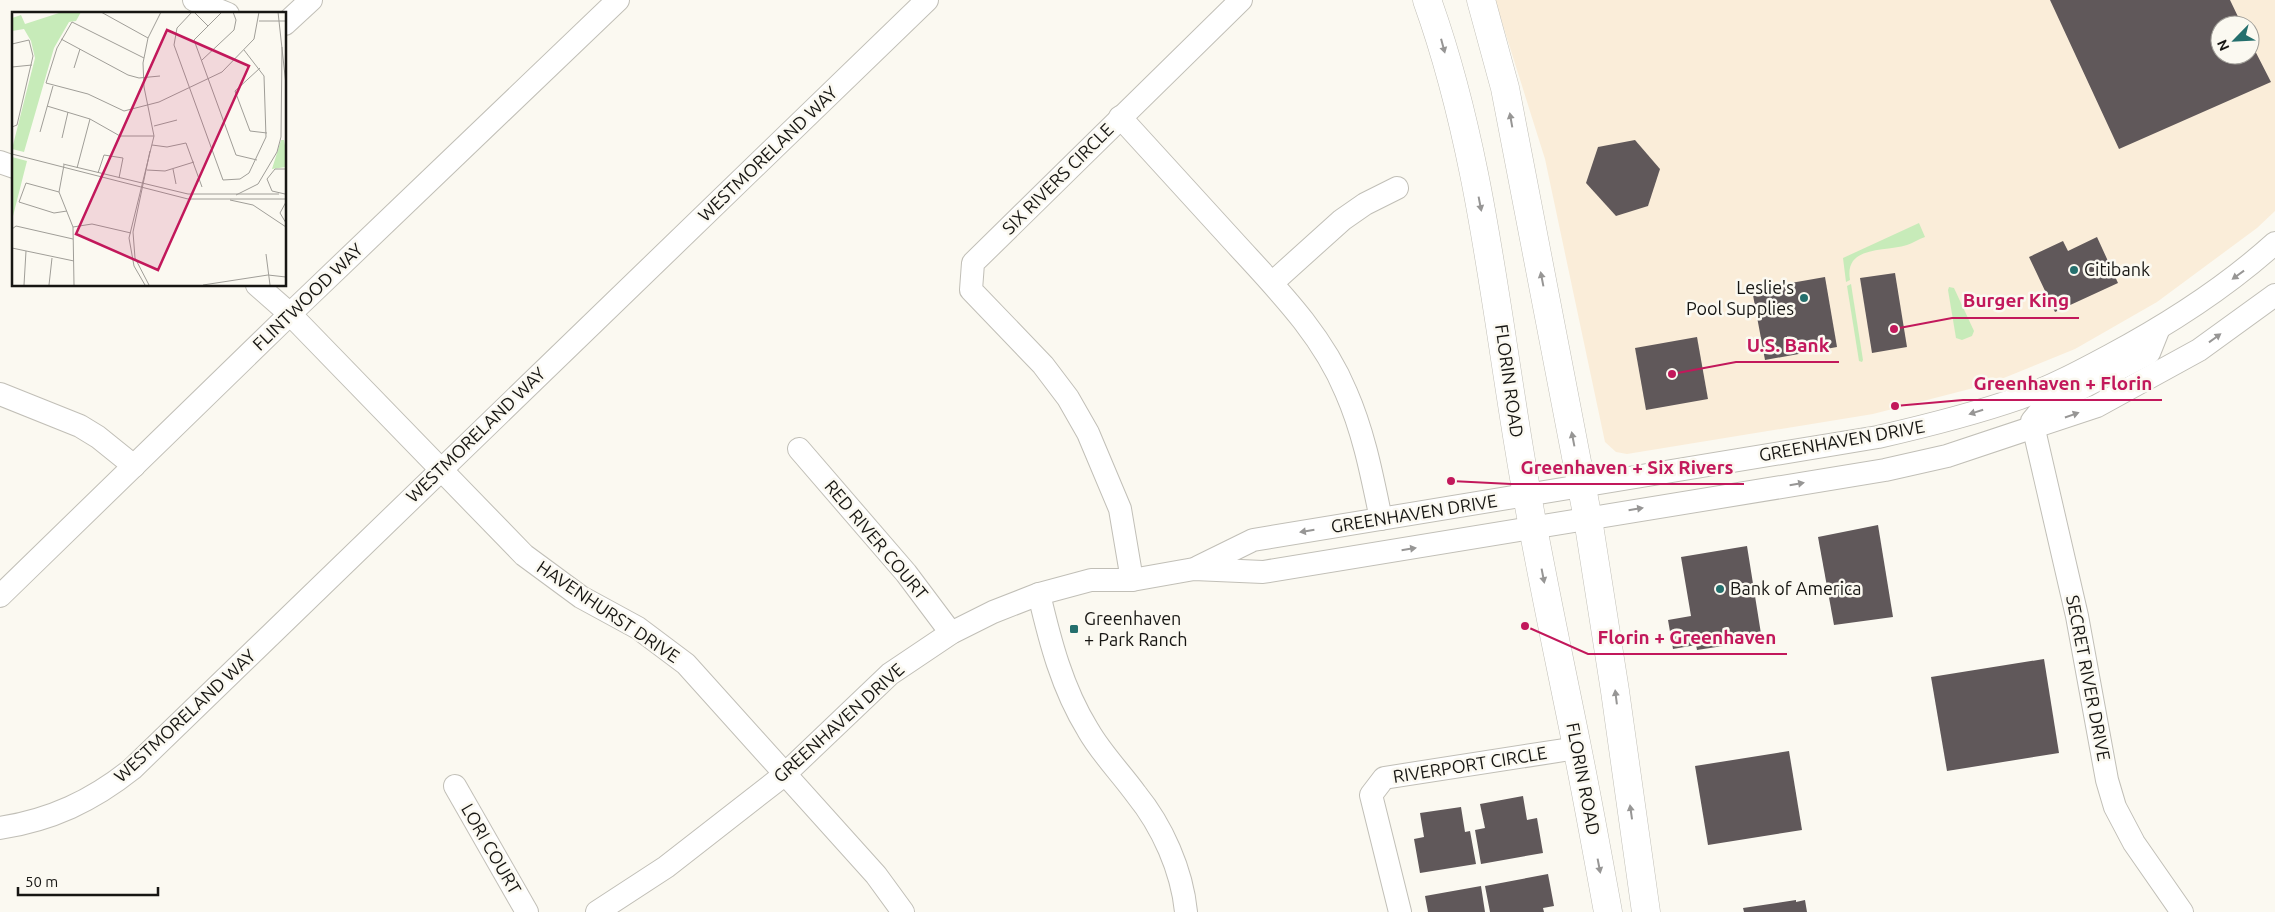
<svg xmlns="http://www.w3.org/2000/svg" width="2275" height="912" font-family="Ubuntu,sans-serif">
<rect width="100%" height="100%" fill="#fbf9f1"/>
<path fill="#faedd9" fill-rule="evenodd" d="M1495 0H2275V211L2257 228 2157 302 2075 349 1989 384 1873 414 1627 454 1616 452 1605 442 1545 159ZM2220 25H2250V55H2220Z"/>
<g fill="#c7ebb9">
<path d="M1919 223 1925 237C1919 239 1913 243 1907 245 1885 252 1844 245 1850 280L1846 282 1843 258Z"/>
<polygon points="1851,284 1863,360 1862,362 1859,361 1847,286"/>
<polygon points="1949,287 1954,288 1974,331 1972,336 1962,340 1956,338 1948,290"/>
</g>
<g fill="#60585a">
<polygon points="2050,0 2230,0 2242,25 2220,25 2220,55 2250,55 2250,41 2271,82 2119,149"/>
<polygon points="1635,140 1660,169 1648,206 1616,216 1586,183 1598,147"/>
<polygon points="2097,237 2118,283 2055,312 2029,257 2063,241 2068,251"/>
<polygon points="1895,273 1907,347 1872,353 1860,278"/>
<polygon points="1825,277 1837,347 1765,360 1752,290"/>
<polygon points="1697,337 1708,399 1646,410 1635,348"/>
<polygon points="1878,525 1893,617 1834,625 1818,537"/>
<polygon points="1747,546 1762,640 1697,650 1696,645 1673,649 1668,620 1691,616 1681,557"/>
<polygon points="2044,659 2059,753 1947,771 1931,677"/>
<polygon points="1789,751 1802,830 1708,845 1695,766"/>
<polygon points="1523,796 1527,820 1537,818 1543,853 1481,864 1475,830 1485,828 1480,804"/>
<polygon points="1461,807 1465,832 1470,831 1476,864 1420,873 1414,839 1424,837 1420,813"/>
<polygon points="1548,874 1554,906 1543,908 1544,912 1490,912 1485,886"/>
<polygon points="1481,886 1485,912 1428,912 1425,896"/>
<polygon points="1796,900 1796,902 1805,900 1807,912 1744,912 1743,908"/>
</g>
<g fill="none" stroke-linecap="round" stroke-linejoin="round">
<defs>
<g id="minor">
<polyline points="194,0 228,14"/>
<polyline points="285,24 311,0"/>
<path d="M1120 117C1158 159 1197 201 1235 243 1277 289 1322 334 1346 392 1364 433 1372 476 1381 519"/>
<polyline points="0,162 14,167"/>
<polyline points="1272,283 1342,220 1365,204 1397,188"/>
<polyline points="257,285 290,314 524,555 581,597 638,628 686,664 876,875 903,912"/>
<polyline points="2159,328 2149,353 2043,408 2032,421 2077,616 2107,780 2115,807 2134,843 2182,912"/>
<polyline points="0,394 80,426 98,437 134,466"/>
<polyline points="799,449 906,573 951,633"/>
<path d="M1198 567 1253 540 1878 437C1926 426 1974 414 2020 398 2051 387 2081 371 2109 356 2169 324 2225 288 2275 243"/>
<polyline points="1132,580 1120,509 1088,433 1068,398 1043,365 971,290 973,263 1241,0"/>
<path d="M1039 594C1050 641 1062 688 1088 730 1101 753 1120 772 1136 794 1162 826 1182 870 1186 912"/>
<polyline points="0,596 290,314 618,0"/>
<polyline points="455,786 527,912"/>
<path d="M0 828C51 820 92 801 132 769L927 0"/>
<polyline points="597,912 666,867 784,775 890,674 951,633 993,612 1039,594 1091,580 1132,580 1194,569 1263,572 1885,470 1947,456 2097,406 2199,350 2275,295"/>
<polyline points="1400,912 1371,795 1384,778 1577,748"/>
</g>
<g id="major">
<path d="M1427 0C1479 145 1494 297 1519 448 1535 548 1557 647 1577 747 1588 802 1598 857 1608 912"/>
<polyline points="1481,0 1505,88 1588,519 1615,691 1646,912"/>
</g>
</defs>
<use href="#minor" stroke="#c1bfb7" stroke-width="24"/>
<use href="#major" stroke="#c1bfb7" stroke-width="29"/>
<use href="#minor" stroke="#fff" stroke-width="22"/>
<use href="#major" stroke="#fff" stroke-width="28"/>
</g>
<defs><path id="oneway-solid" d="M-6-.8H1V-3.2L6.5 0L1 3.2V.8H-6Z" transform="scale(1.25)"/></defs>
<g fill="#979695">
<use href="#oneway-solid" transform="translate(1443 46) rotate(75)"/>
<use href="#oneway-solid" transform="translate(1511 120) rotate(-100)"/>
<use href="#oneway-solid" transform="translate(1480 204) rotate(79)"/>
<use href="#oneway-solid" transform="translate(2238 275) rotate(144)"/>
<use href="#oneway-solid" transform="translate(1542 279) rotate(-101)"/>
<use href="#oneway-solid" transform="translate(2215 338) rotate(-36)"/>
<use href="#oneway-solid" transform="translate(1976 412) rotate(163)"/>
<use href="#oneway-solid" transform="translate(2072 415) rotate(-19)"/>
<use href="#oneway-solid" transform="translate(1573 439) rotate(-101)"/>
<use href="#oneway-solid" transform="translate(1797 484) rotate(-10)"/>
<use href="#oneway-solid" transform="translate(1636 509) rotate(-9)"/>
<use href="#oneway-solid" transform="translate(1307 531) rotate(171)"/>
<use href="#oneway-solid" transform="translate(1409 549) rotate(-9)"/>
<use href="#oneway-solid" transform="translate(1543 576) rotate(79)"/>
<use href="#oneway-solid" transform="translate(1616 697) rotate(-97)"/>
<use href="#oneway-solid" transform="translate(1631 812) rotate(-98)"/>
<use href="#oneway-solid" transform="translate(1599 866) rotate(79)"/>
</g>
<g fill="#246f6d" stroke="#fbf9f1" stroke-width="2">
<circle cx="2074" cy="270" r="5"/>
<circle cx="1804" cy="298" r="5"/>
<circle cx="1720" cy="589" r="5"/>
<rect x="1069" y="624" width="10" height="10" rx="2.5"/>
</g>
<g text-anchor="middle" stroke-width="5" stroke-linejoin="round" paint-order="stroke">
<g font-size="18" fill="#171613" stroke="#fbf9f1">
<text transform="translate(768 154) rotate(-44)" y="6">WESTMORELAND WAY</text>
<text transform="translate(1058 179) rotate(-45)" y="6">SIX RIVERS CIRCLE</text>
<text transform="translate(308 297) rotate(-44)" y="6">FLINTWOOD WAY</text>
<text transform="translate(1509 381) rotate(82)" y="6">FLORIN ROAD</text>
<text transform="translate(476 435) rotate(-44)" y="6">WESTMORELAND WAY</text>
<text transform="translate(1842 441) rotate(-10)" y="6">GREENHAVEN DRIVE</text>
<text transform="translate(1414 514) rotate(-9)" y="6">GREENHAVEN DRIVE</text>
<text transform="translate(876 540) rotate(50)" y="6">RED RIVER COURT</text>
<text transform="translate(608 612) rotate(34)" y="6">HAVENHURST DRIVE</text>
<text transform="translate(2088 678) rotate(79)" y="6">SECRET RIVER DRIVE</text>
<text transform="translate(185 716) rotate(-43)" y="6">WESTMORELAND WAY</text>
<text transform="translate(839 723) rotate(-42)" y="6">GREENHAVEN DRIVE</text>
<text transform="translate(1470 765) rotate(-9)" y="6">RIVERPORT CIRCLE</text>
<text transform="translate(1583 779) rotate(79)" y="6">FLORIN ROAD</text>
<text transform="translate(491 849) rotate(60)" y="6">LORI COURT</text>
</g>
<g font-size="18" fill="#171613" stroke="#fbf9f1" text-anchor="start">
<text x="2084" y="276">Citibank</text>
<text x="1794" y="294" text-anchor="end">Leslie's<tspan x="1794" dy="21">Pool Supplies</tspan></text>
<text x="1730" y="595">Bank of America</text>
<text x="1084" y="625">Greenhaven<tspan x="1084" dy="21">+ Park Ranch</tspan></text>
</g>
</g>
<g transform="translate(12 12)">
<rect width="274" height="274" fill="#fbf9f1"/>
<path d="M50 0H69L64 9 57 10 42 36 12 140 0 137 23 46 19 29 12 17 0 19V6L9 3 13 12ZM269 128H272L274 139V155L260 157ZM0 145 15 149 0 208Z" fill="#c7ebb9"/>
<path fill="none" stroke="#a09e98" stroke-width="1" d="M89 0 136 26M180 0 165 16 162 33 211 168 228 167 237 161 254 125 252 64 232 38M182 0 196 14M210 0 182 28 224 143 245 148M266 0 274 73M247 9H274M49 27 116 63 127 66 148 64M0 32 17 28 21 44 5 113 0 115M132 46 60 10 45 36 34 71 76 82 112 99 147 90 210 60 242 27 247 0M190 48 222 18 224 8 221 0M0 55 20 53M62 56 68 37M248 56 223 79 238 119 255 121M35 94 78 107 108 124H142M142 114 165 108M28 120 41 74M50 126 56 100M140 133 155 135 174 131 190 175M0 142 176 187H274M51 152 176 182H267M52 153 47 180 61 215 62 273M65 156 78 107M161 157 164 172M135 158 153 159 182 150M86 161 92 143 111 146 107 166M47 180 14 171 7 190 42 201 55 199M273 182 260 179 255 167 263 157H274M224 183 246 172 265 140 269 125 270 35M218 188 241 193 274 215M274 190 268 201 274 211M61 215 80 212 119 221M0 217 4 214 61 227M0 236 62 249M254 242 258 273M12 273 14 239M37 273 40 246M133 273 122 254 117 226 142 124 132 75 131 51 136 26 149 0M137 273 123 246 121 220 138 139M191 273 256 263 274 265"/>
<path fill="#c2185b" fill-opacity="0.15" stroke="#c2185b" stroke-width="2.5" d="M155 18 237 54 146 258 64 222Z"/>
<rect width="274" height="274" fill="none" stroke="#171613" stroke-width="2.5"/>
</g>
<path fill="none" stroke="#c2185b" stroke-width="2" d="M1894 329L1952 318H2079M1672 374L1736 362H1839M1895 406L1963 400H2162M1451 481L1511 484H1744M1525 626L1588 654H1787"/>
<g fill="#c2185b" stroke="#fbf9f1" stroke-width="2">
<circle cx="1894" cy="329" r="5"/>
<circle cx="1672" cy="374" r="5"/>
<circle cx="1895" cy="406" r="5"/>
<circle cx="1451" cy="481" r="5"/>
<circle cx="1525" cy="626" r="5"/>
</g>
<g font-size="19" text-anchor="middle" font-weight="bold" fill="#c2185b" stroke="#fbf9f1" stroke-width="5" stroke-linejoin="round" paint-order="stroke">
<text x="2016" y="307">Burger King</text>
<text x="1788" y="352">U.S. Bank</text>
<text x="2063" y="390">Greenhaven + Florin</text>
<text x="1627" y="474">Greenhaven + Six Rivers</text>
<text x="1687" y="644">Florin + Greenhaven</text>
</g>
<g transform="translate(2235 40) rotate(246)"><circle r="24" fill="#fbf9f1" stroke="#a09e98"/>
<path d="M0-4L9 19L0 12L-9 19Z" fill="#246f6d"/>
<text y="-8" font-size="14" font-weight="bold" text-anchor="middle" fill="#171613">N</text>
</g>
<path d="M18 887v8h140v-8" fill="none" stroke="#171613" stroke-width="2.5"/>
<text x="25" y="887" font-size="15" fill="#171613" stroke="#fbf9f1" stroke-width="4" paint-order="stroke">50 m</text>
</svg>
